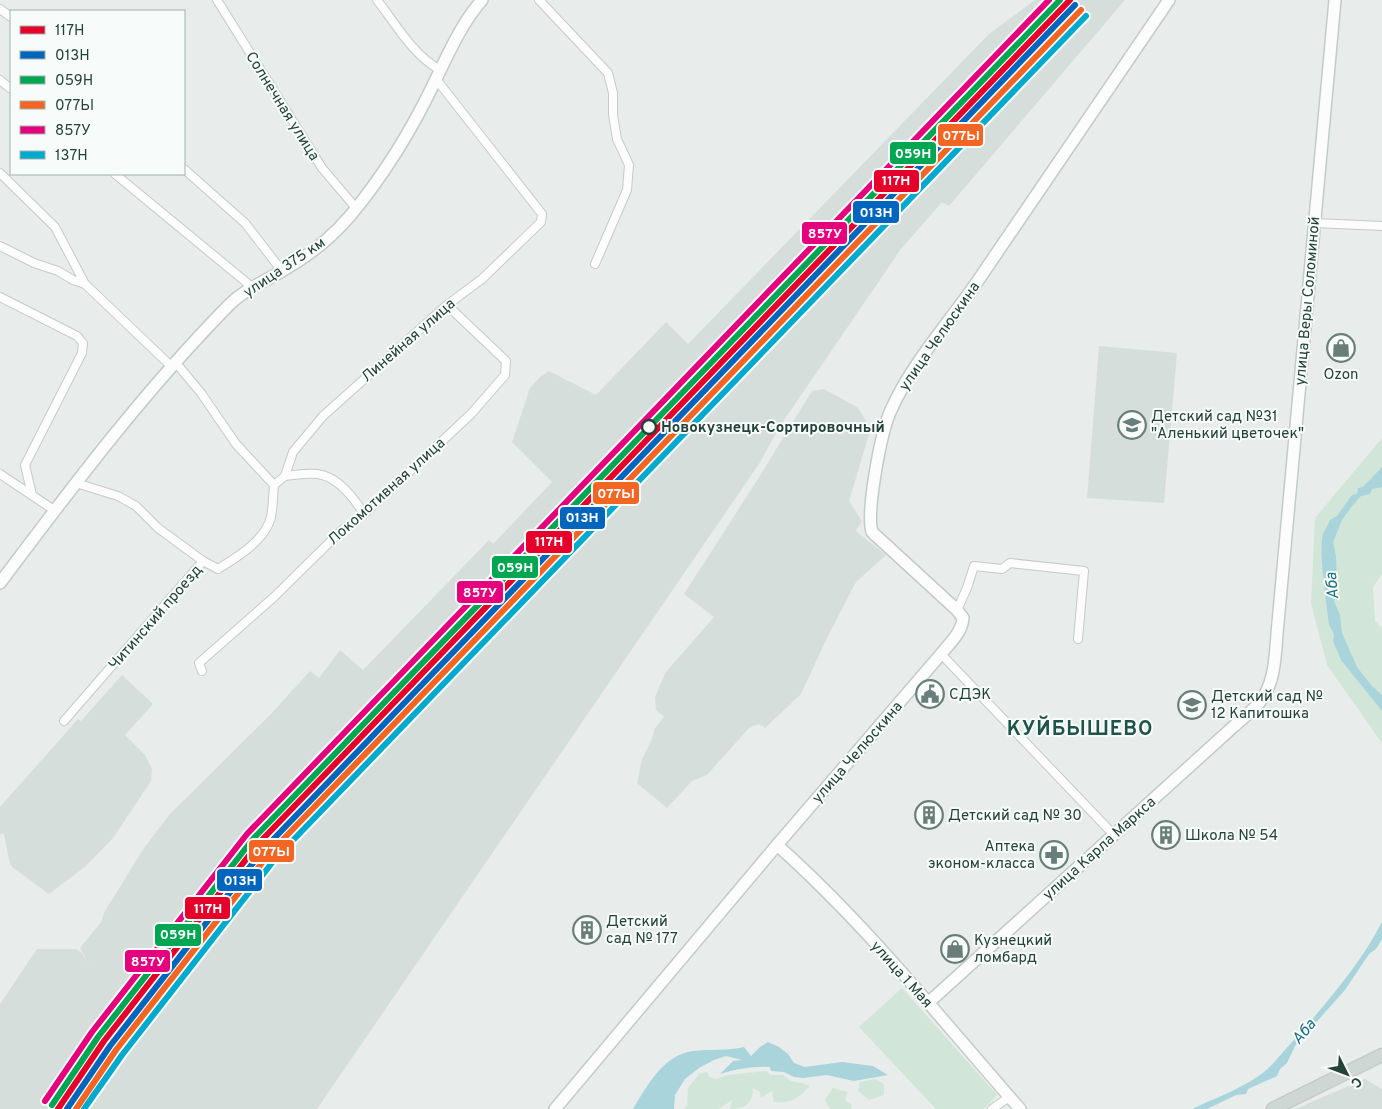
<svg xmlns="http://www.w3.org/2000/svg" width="1382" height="1109" font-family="Overpass,sans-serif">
<rect width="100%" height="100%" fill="#e8edeb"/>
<g fill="#d6dedb">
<polygon points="1035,0 1125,0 949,206 942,202 901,249 780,426 759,464 317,1109 0,1109 0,1004 37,949 76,949 82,953 89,964 80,948 101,922 105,911 144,848 169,815 271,714 310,671 319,678 340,650 363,670 489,540 493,544 552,482 512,442 530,388 540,377 549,371 596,395 666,322 688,344 989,34"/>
<polygon points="1099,346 1177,353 1164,503 1087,498"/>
<polygon points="824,389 857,407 871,428 849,501 862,521 856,531 886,555 856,582 826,640 801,694 765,728 759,724 749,728 707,775 692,781 667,808 637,783 642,759 651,741 655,728 664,717 656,710 655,697 665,673 714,617 684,594 756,482 812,391"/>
<polygon points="122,675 153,704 125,735 145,755 152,769 151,781 113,838 86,866 49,894 12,867 9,860 4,834 0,834 0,807 78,719 81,721"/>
<polygon points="1365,1079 1382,1089 1382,1109 1295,1109"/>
</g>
<g fill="#d1e6d8">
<polygon points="1382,438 1382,574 1373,587 1375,621 1382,628 1382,743 1327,665 1311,603 1315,518"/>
<polygon points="902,988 997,1095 984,1109 936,1109 859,1027"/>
<path d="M767 1071 770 1075H783L791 1081 802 1083 810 1086C798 1098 792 1104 774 1102L772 1091 761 1098 760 1092 753 1088C753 1103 746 1109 730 1109L732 1100 719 1109H684L687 1105 688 1088 699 1074 707 1072 709 1077 717 1079 728 1075Z"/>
<polygon points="875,1079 884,1084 884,1095 869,1100 858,1091 860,1082"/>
<polygon points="833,1088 848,1092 845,1100 852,1105 851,1109 830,1109 825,1100"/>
</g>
<g fill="#a9d4db">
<path d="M1382 467V487L1372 489 1370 494 1361 496 1352 506 1342 520 1333 542 1336 556 1337 582 1335 590 1337 596 1334 601 1340 615 1342 633 1357 667 1372 686 1382 695V711L1341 660 1333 641 1334 634 1329 625C1327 607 1318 549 1323 534 1325 529 1328 526 1330 520L1337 516 1352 495 1357 494 1358 488 1363 487Z"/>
<path d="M1382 922V939L1376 949 1369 954 1345 990 1295 1046 1287 1063 1280 1069 1277 1076 1248 1089 1246 1094 1236 1095 1207 1109H1192C1213 1099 1238 1090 1257 1077 1271 1068 1281 1054 1292 1042 1325 1005 1359 966 1382 922Z"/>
<path d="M768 1042 779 1047 788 1054 794 1063 805 1067 842 1062 873 1066 888 1075 854 1081 827 1075 803 1078 794 1077 784 1072 771 1071 770 1067C754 1066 736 1069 720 1074L733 1061 742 1060 726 1056 714 1060 699 1068 685 1079 675 1095 674 1109H633C647 1086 663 1055 693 1051 710 1049 727 1051 744 1047L751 1056 760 1047Z"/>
</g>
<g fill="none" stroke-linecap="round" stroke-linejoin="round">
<defs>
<g id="street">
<polyline points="217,0 322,168 356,208"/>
<path d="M377 0C396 24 412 54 440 70"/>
<polyline points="539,0 608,73 613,93 613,115 617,139 629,165 627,190 595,264"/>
<polyline points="0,9 11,17"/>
<polyline points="0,80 11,89"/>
<polyline points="184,169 245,223 282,271"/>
<polyline points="0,173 55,227 85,284 172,367"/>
<polyline points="115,174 252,287"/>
<polyline points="1314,223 1382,226"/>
<polyline points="0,246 34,263 58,271 73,280 85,284"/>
<polyline points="0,297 77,336 83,343 82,353 25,465 32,495"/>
<polyline points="176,363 201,393 236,444 274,485 285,476 293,452 323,416 447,305 482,279 541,222 542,214 436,79"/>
<polyline points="0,474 54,510"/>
<path d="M285 476C296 475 307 473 317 474 338 476 354 498 364 514"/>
<polyline points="76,483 118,496 136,506 158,528 203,561"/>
<polyline points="957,610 967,588 974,566 1002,569 1010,563 1084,571 1078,639"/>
<polyline points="941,654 1114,835"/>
<polyline points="202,671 199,663 274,597 342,530 364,514 471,414 505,375 506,361 447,305"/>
<path d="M64 721 203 561 218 569C237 557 265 541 271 517 273 507 273 496 274 485"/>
<polyline points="992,1109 1009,1097"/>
</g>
<g id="secondary">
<path d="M0 583C72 487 145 390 230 304 245 289 264 282 282 271 307 257 331 238 350 216 384 175 413 128 436 79 449 52 462 23 482 0"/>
<path d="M777 845C866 924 941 1019 1020 1109"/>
<path d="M928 1003 1233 727C1242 719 1252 711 1259 703 1277 682 1275 649 1278 623L1335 0"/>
<path d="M555 1109 777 845 941 654C950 643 962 632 963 618L957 610 872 532C866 512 881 431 891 410 912 363 948 324 977 282 1041 188 1105 94 1169 0"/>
</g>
<polyline id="primary" points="1273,1109 1382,1055"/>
</defs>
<use href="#street" stroke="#c5cac8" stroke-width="10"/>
<use href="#secondary" stroke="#c3cbc8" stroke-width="14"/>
<use href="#primary" stroke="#c3ccc9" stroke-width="15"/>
<use href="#street" stroke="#fcfcfc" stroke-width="8"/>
<use href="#secondary" stroke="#fcfcfc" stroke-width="11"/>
<use href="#primary" stroke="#cfd7d5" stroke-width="12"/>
<defs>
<polyline id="rail-1" points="58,1109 104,1041 258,844 1070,0"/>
<polyline id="rail-2" points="67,1109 110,1046 264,849 1075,5"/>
<polyline id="rail-3" points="52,1105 98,1037 253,839 1060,0"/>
<polyline id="rail-4" points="76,1109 116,1050 269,854 1081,10"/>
<polyline id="rail-5" points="45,1101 92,1032 247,834 1049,0"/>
<polyline id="rail-6" points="84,1109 122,1055 275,859 1086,16"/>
</defs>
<use href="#rail-1" stroke="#f7fbf9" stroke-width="10"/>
<use href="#rail-2" stroke="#f7fbf9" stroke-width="10"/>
<use href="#rail-3" stroke="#f7fbf9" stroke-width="10"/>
<use href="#rail-4" stroke="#f7fbf9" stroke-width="10"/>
<use href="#rail-5" stroke="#f7fbf9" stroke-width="10"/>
<use href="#rail-6" stroke="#f7fbf9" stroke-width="10"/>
<use href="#rail-1" stroke="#e4002b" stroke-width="6"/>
<use href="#rail-2" stroke="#0065bd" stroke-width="6"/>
<use href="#rail-3" stroke="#00a651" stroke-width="6"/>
<use href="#rail-4" stroke="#f26522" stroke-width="6"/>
<use href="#rail-5" stroke="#e5007d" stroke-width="6"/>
<use href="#rail-6" stroke="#00a9ce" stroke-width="6"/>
</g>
<defs>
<symbol id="shop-ring" viewBox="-11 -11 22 22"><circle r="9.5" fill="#f7fbf9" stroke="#697e78" stroke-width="1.5"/><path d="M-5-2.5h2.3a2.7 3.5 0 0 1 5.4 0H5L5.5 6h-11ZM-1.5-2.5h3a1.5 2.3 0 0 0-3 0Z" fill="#697e78"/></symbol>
<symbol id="school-ring" viewBox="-11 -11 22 22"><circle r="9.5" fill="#f7fbf9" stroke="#697e78" stroke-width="1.5"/><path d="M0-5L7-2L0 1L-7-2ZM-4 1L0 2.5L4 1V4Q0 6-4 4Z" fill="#697e78"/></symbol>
<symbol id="civic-ring" viewBox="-11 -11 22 22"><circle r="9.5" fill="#f7fbf9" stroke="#697e78" stroke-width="1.5"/><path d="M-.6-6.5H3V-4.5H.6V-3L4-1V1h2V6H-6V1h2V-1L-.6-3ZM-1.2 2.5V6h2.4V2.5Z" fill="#697e78"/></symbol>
<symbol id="building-ring" viewBox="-11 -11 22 22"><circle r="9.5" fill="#f7fbf9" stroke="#697e78" stroke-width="1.5"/><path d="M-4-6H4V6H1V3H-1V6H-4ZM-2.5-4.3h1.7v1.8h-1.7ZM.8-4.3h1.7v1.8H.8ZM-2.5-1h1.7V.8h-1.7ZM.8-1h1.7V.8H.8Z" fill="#697e78"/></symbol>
<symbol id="pharmacy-ring" viewBox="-11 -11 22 22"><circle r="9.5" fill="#f7fbf9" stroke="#697e78" stroke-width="1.5"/><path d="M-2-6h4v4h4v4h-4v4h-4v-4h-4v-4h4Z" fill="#697e78"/></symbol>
</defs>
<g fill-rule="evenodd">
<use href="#shop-ring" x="1325" y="332" width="32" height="32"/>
<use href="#school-ring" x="1116" y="409" width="32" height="32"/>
<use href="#civic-ring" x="914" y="678" width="32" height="32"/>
<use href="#school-ring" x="1176" y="689" width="32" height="32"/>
<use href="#building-ring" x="913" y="799" width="32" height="32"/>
<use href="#building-ring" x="1150" y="819" width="32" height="32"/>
<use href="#pharmacy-ring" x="1038" y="839" width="32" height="32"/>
<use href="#building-ring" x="571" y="914" width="32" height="32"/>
<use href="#shop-ring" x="939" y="933" width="32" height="32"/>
</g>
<circle fill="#f7fbf9" stroke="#24423a" stroke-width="2.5" cx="649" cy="427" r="7"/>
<g text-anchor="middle" stroke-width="4" stroke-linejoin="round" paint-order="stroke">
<g font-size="15" fill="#24423a" stroke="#f7fbf9">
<text transform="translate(283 106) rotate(58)" y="5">Солнечная улица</text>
<text transform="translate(284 267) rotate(-34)" y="5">улица 375 км</text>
<text transform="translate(1307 301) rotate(-85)" y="5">улица Веры Соломиной</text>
<text transform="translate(939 336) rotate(-55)" y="5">улица Челюскина</text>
<text transform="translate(408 340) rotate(-41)" y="5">Линейная улица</text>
<text transform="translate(386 491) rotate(-42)" y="5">Локомотивная улица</text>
<text transform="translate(155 617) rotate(-49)" y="5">Читинский проезд</text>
<text transform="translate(857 752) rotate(-49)" y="5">улица Челюскина</text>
<text transform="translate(1099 848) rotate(-42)" y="5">улица Карла Маркса</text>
<text transform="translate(902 974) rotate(48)" y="5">улица 1 Мая</text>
</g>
<g font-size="15" fill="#24423a" stroke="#f7fbf9" text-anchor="start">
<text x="1341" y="379" text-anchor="middle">Ozon</text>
<text x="1151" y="421">Детский сад №31<tspan x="1151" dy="17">"Аленький цветочек"</tspan></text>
<text x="949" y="699">СДЭК</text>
<text x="1211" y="701">Детский сад №<tspan x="1211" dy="17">12 Капитошка</tspan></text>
<text x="948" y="820">Детский сад № 30</text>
<text x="1185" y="840">Школа № 54</text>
<text x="1035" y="851" text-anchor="end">Аптека<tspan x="1035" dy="17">эконом-класса</tspan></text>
<text x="606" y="926">Детский<tspan x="606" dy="17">сад № 177</tspan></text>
<text x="974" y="945">Кузнецкий<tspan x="974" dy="17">ломбард</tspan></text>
</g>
<g font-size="15" font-weight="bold" fill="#24423a" stroke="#f7fbf9" text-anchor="start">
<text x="661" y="432">Новокузнецк-Сортировочный</text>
</g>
<g font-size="16" font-style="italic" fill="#1c6f80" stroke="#f7fbf9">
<text transform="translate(1331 586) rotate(-95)" y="6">Аба</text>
<text transform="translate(1303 1031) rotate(-50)" y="6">Аба</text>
</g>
<g font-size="20" font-weight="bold" letter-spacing="1" fill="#1f5548" stroke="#f7fbf9">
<text x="1080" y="735">КУЙБЫШЕВО</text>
</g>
</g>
<g stroke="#f7fbf9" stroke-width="2">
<rect x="937" y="123" width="47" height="24" rx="5" fill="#f26522"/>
<rect x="889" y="141" width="48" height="24" rx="5" fill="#00a651"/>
<rect x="873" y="169" width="47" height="24" rx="5" fill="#e4002b"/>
<rect x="852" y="200" width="48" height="24" rx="5" fill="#0065bd"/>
<rect x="801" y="221" width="47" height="24" rx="5" fill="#e5007d"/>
<rect x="592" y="481" width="48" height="24" rx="5" fill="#f26522"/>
<rect x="559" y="506" width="47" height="24" rx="5" fill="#0065bd"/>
<rect x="525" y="530" width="48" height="24" rx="5" fill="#e4002b"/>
<rect x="491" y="555" width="48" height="24" rx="5" fill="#00a651"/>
<rect x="456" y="580" width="48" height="24" rx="5" fill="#e5007d"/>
<rect x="248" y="839" width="47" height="24" rx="5" fill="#f26522"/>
<rect x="216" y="868" width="47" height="24" rx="5" fill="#0065bd"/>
<rect x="184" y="896" width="47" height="24" rx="5" fill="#e4002b"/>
<rect x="154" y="923" width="48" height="24" rx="5" fill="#00a651"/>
<rect x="124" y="949" width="47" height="24" rx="5" fill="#e5007d"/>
</g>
<g font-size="14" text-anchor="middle" font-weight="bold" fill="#fff">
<text x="961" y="140">077Ы</text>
<text x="913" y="158">059Н</text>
<text x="896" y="185">117Н</text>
<text x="876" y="217">013Н</text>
<text x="825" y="238">857У</text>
<text x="616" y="498">077Ы</text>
<text x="582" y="522">013Н</text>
<text x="549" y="546">117Н</text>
<text x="515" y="572">059Н</text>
<text x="480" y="597">857У</text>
<text x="271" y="856">077Ы</text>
<text x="240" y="885">013Н</text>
<text x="208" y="913">117Н</text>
<text x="178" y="939">059Н</text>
<text x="148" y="966">857У</text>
</g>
<rect x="10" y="10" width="175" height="165" fill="#f7fbf9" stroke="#a3b1ad"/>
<rect x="20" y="26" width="25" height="8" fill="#e4002b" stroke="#a3b1ad"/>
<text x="55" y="35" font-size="15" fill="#24423a">117Н</text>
<rect x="20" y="51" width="25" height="8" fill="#0065bd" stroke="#a3b1ad"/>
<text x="55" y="60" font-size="15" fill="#24423a">013Н</text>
<rect x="20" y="76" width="25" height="8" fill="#00a651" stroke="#a3b1ad"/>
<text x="55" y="85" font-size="15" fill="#24423a">059Н</text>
<rect x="20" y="101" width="25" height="8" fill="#f26522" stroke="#a3b1ad"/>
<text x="55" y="110" font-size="15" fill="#24423a">077Ы</text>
<rect x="20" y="126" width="25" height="8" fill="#e5007d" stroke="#a3b1ad"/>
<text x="55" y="135" font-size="15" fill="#24423a">857У</text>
<rect x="20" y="151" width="25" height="8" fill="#00a9ce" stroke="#a3b1ad"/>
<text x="55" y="160" font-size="15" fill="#24423a">137Н</text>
<g transform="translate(1347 1074) rotate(132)" stroke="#f7fbf9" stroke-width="4" paint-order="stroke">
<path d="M0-4L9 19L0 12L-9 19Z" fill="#24423a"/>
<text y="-8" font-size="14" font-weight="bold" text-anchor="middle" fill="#24423a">С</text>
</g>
</svg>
